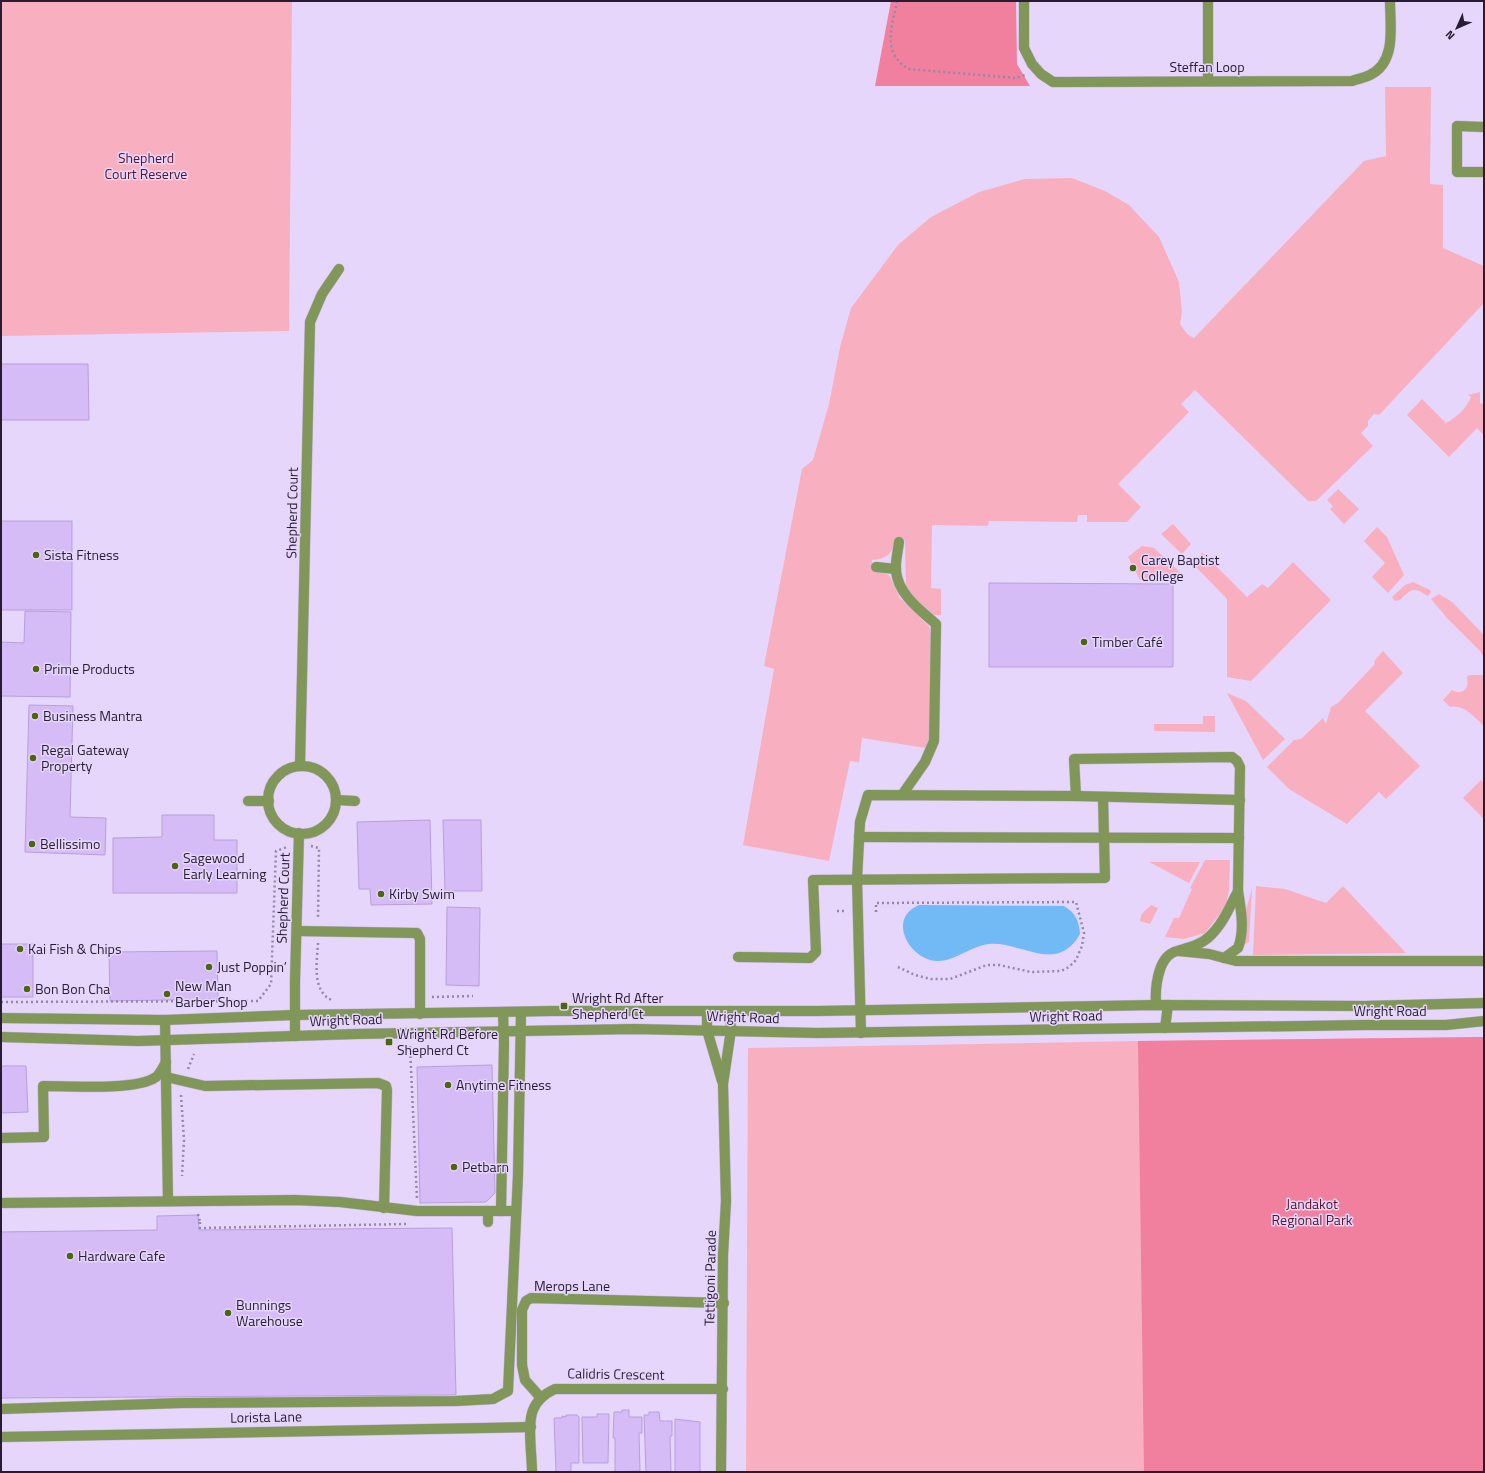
<svg xmlns="http://www.w3.org/2000/svg" width="1485" height="1473" font-family="'Titillium Web',sans-serif">
<rect width="100%" height="100%" fill="#e6d6fb"/>
<g fill="#f8b0c0">
<polygon points="1,1 292,1 289,331 1,336"/>
<path d="M1385 87H1431L1430 184 1443 185V248L1484 266V303L1379 415 1374 414 1368 421V426L1361 433 1373 446 1316 501H1308L1195 390 1181 404 1189 412 1118 484 1141 507 1127 522H1087V515H1078L1077 522 989 521 988 526 932 525 931 588 941 589V615H931L915 599 906 587 905 540H895C893 554 886 559 872 560V569L889 575 900 598 929 626 931 633 930 741 926 748 862 738 859 762 850 761 829 861 743 845 774 669 764 666 802 469 813 460 829 404 840 347 851 308 898 245 931 217 979 192 1025 179 1072 178 1105 191 1129 205 1159 237 1179 282 1182 312 1180 324 1187 334 1194 338 1364 161 1386 156Z"/>
<path d="M1480 392V403L1484 404V435L1477 428 1449 457 1407 415 1422 399 1446 423C1457 417 1466 409 1471 397L1468 395Z"/>
<polygon points="1338,489 1359,509 1344,524 1330,509 1333,506 1327,500"/>
<polygon points="1173,524 1191,544 1182,554 1161,534"/>
<polygon points="1377,527 1387,537 1404,575 1388,593 1372,577 1385,563 1364,541"/>
<polygon points="1142,546 1154,548 1182,574 1183,581 1140,580 1128,557"/>
<polygon points="1202,552 1247,597 1262,584 1268,588 1293,562 1331,600 1251,681 1227,677 1227,599 1195,566"/>
<path d="M1413 582 1430 590 1431 592 1428 596C1413 586 1411 589 1400 600L1395 601 1392 597 1405 585Z"/>
<polygon points="1439,594 1452,602 1484,635 1484,658 1480,651 1447,618 1431,599"/>
<polygon points="1383,651 1403,673 1365,711 1420,766 1386,799 1379,792 1347,824 1289,789 1267,767 1294,740 1301,739 1323,718 1326,724 1331,707 1338,703 1374,665 1375,660"/>
<path d="M1469 675H1484V726C1474 717 1464 704 1450 707L1443 700 1452 690C1463 696 1470 688 1467 677Z"/>
<polygon points="1227,693 1246,701 1285,739 1263,760"/>
<polygon points="1203,716 1215,716 1215,732 1154,731 1154,724 1203,724"/>
<polygon points="1481,780 1484,783 1484,819 1463,798"/>
<polygon points="1205,860 1230,860 1229,890 1226,906 1205,933 1184,939 1165,937 1174,918 1179,918 1192,889 1190,888"/>
<polygon points="1149,862 1200,862 1189,883"/>
<polygon points="1256,886 1285,889 1326,903 1343,886 1406,953 1253,955"/>
<polygon points="1252,889 1249,942 1245,944 1245,913"/>
<path d="M1151 905 1158 908 1150 924 1140 921C1141 911 1146 911 1151 905Z"/>
<polygon points="1484,1037 1484,1472 746,1472 748,1048 1138,1041"/>
</g>
<g fill="#f0809d">
<polygon points="891,1 1016,1 1017,64 1030,86 875,86"/>
<polygon points="1484,1037 1484,1472 1144,1472 1138,1041"/>
</g>
<path fill="#72baf5" d="M919 905 1064 906C1076 913 1079 921 1080 934 1057 975 1021 941 989 944 971 946 953 962 937 961 910 960 886 919 919 905Z"/>
<g fill="#d5bcf6" stroke="#b99fda">
<polygon points="1,364 88,364 89,420 1,420"/>
<rect x="1" y="521" width="71" height="89"/>
<polygon points="989,583 1173,584 1173,667 989,667"/>
<polygon points="25,611 71,612 70,697 1,696 1,642 24,643"/>
<polygon points="29,705 73,706 70,817 106,818 105,855 25,852"/>
<polygon points="162,815 214,815 214,840 237,840 237,893 113,893 113,838 162,837"/>
<polygon points="430,820 432,904 371,905 370,889 359,889 357,822"/>
<polygon points="443,820 481,820 482,891 445,891"/>
<polygon points="447,907 480,908 479,986 446,985"/>
<rect x="1" y="944" width="32" height="53"/>
<polygon points="217,951 218,999 110,1001 109,952"/>
<polygon points="492,1065 495,1193 486,1202 420,1203 417,1067"/>
<polygon points="1,1066 26,1066 28,1112 1,1113"/>
<polygon points="198,1215 199,1230 452,1228 456,1395 1,1398 1,1232 157,1230 157,1216"/>
<polygon points="622,1410 629,1410 629,1417 642,1417 642,1433 639,1433 640,1471 615,1472 615,1438 613,1438 614,1412 622,1412"/>
<polygon points="649,1412 659,1412 660,1421 672,1421 672,1436 670,1436 671,1472 646,1472 644,1415 649,1415"/>
<polygon points="597,1414 609,1414 608,1463 583,1463 582,1417 597,1417"/>
<polygon points="566,1415 577,1415 579,1417 579,1463 571,1463 571,1472 556,1472 554,1418 562,1418 562,1416 566,1417"/>
<polygon points="675,1419 700,1422 700,1472 675,1472"/>
</g>
<g fill="none" stroke-linecap="round" stroke-linejoin="round">
<defs>
<g id="minor">
<path d="M1024 1V48L1032 64 1041 74 1053 82H1067L1352 81C1357 79 1364 78 1370 75 1397 62 1390 26 1390 1"/>
<polyline points="1208,81 1208,1"/>
<polyline points="1484,127 1457,126 1457,172 1484,172"/>
<path d="M899 542C898 551 895 562 896 571 898 594 920 610 936 624L934 741 925 762 902 795"/>
<polyline points="876,567 896,569"/>
<polyline points="300,765 310,322 322,294 339,269"/>
<circle cx="302" cy="800" r="34"/>
<polyline points="1076,796 1240,800"/>
<polyline points="337,800 355,801"/>
<polyline points="248,801 269,801"/>
<polyline points="859,837 1239,838"/>
<polyline points="297,931 417,933 420,939 420,1014"/>
<polyline points="1179,951 1209,954 1236,961 1484,961"/>
<polyline points="738,957 810,958 816,952 813,880 1105,878 1103,797"/>
<path d="M1156 1005C1155 990 1157 959 1174 952 1186 948 1200 946 1210 936 1223 924 1230 906 1238 891"/>
<polyline points="707,1011 707,1030 722,1081"/>
<polyline points="1,1018 165,1020 295,1015 552,1011 817,1011 1156,1005 1364,1006 1484,1003"/>
<polyline points="165,1020 168,1201"/>
<polyline points="1165,1028 1168,1005"/>
<path d="M861 1033 857 879 860 822 868 795 1076 796 1074 759 1232 757 1237 761 1240 767 1238 891C1241 910 1245 930 1238 948L1224 958"/>
<polyline points="295,1036 295,981 299,833"/>
<polyline points="1,1037 138,1041 356,1034 634,1029 818,1033 1365,1025 1446,1025 1484,1021"/>
<polyline points="166,1077 205,1086 378,1083 386,1086 387,1090 384,1208"/>
<path d="M1 1138 44 1137 43 1086C68 1086 137 1091 156 1077 160 1074 163 1067 166 1062"/>
<polyline points="1,1203 295,1200 340,1202 417,1211 516,1211"/>
<polyline points="488,1211 488,1222"/>
<polyline points="501,1211 504,1043 503,1012"/>
<polyline points="541,1398 525,1380 522,1365 522,1310 526,1301 531,1298 724,1303"/>
<polyline points="1,1409 181,1403 456,1401 493,1399 508,1391 518,1175 521,1012"/>
<polyline points="1,1437 531,1427"/>
<path d="M532 1472C532 1455 527 1425 533 1410 537 1400 546 1393 555 1389H723"/>
<polyline points="721,1472 723,1255 726,1201 723,1084 731,1030 730,1011"/>
</g>
</defs>
<use href="#minor" stroke="#c4b5d7" stroke-width="11"/>
<g stroke="#9587a6" stroke-width="2.5" stroke-dasharray="2 3" stroke-linecap="butt">
<path d="M897 1C892 28 881 53 909 69L1016 78 1025 75"/>
<polyline points="311,846 319,848 318,918"/>
<polyline points="1,868 2,868"/>
<polyline points="837,911 847,911"/>
<polyline points="876,912 876,903 1076,902 1084,933 1082,946 1076,960 1069,967 1061,971 1031,972 999,965 987,965 950,979 931,979 915,975 898,967"/>
<path d="M318 943C317 962 311 993 334 1001"/>
<polyline points="432,997 473,996"/>
<polyline points="1,1002 258,1001 271,984 276,851 287,847"/>
<polyline points="410,1046 417,1199"/>
<polyline points="188,1069 194,1054"/>
<polyline points="181,1095 184,1140 182,1176"/>
<polyline points="198,1214 200,1222 198,1222"/>
<polyline points="200,1222 200,1228 406,1224"/>
</g>
<use href="#minor" stroke="#819759" stroke-width="10"/>
</g>
<g fill="#4d6412" stroke="#e6d6fb" stroke-width="1.5">
<circle cx="36" cy="555" r="4"/>
<circle cx="1133" cy="568" r="4"/>
<circle cx="1084" cy="642" r="4"/>
<circle cx="36" cy="669" r="4"/>
<circle cx="35" cy="716" r="4"/>
<circle cx="33" cy="758" r="4"/>
<circle cx="32" cy="844" r="4"/>
<circle cx="175" cy="866" r="4"/>
<circle cx="381" cy="894" r="4"/>
<circle cx="20" cy="949" r="4"/>
<circle cx="209" cy="967" r="4"/>
<circle cx="27" cy="989" r="4"/>
<circle cx="167" cy="994" r="4"/>
<rect x="560" y="1002" width="8" height="8" rx="2"/>
<rect x="385" y="1038" width="8" height="8" rx="2"/>
<circle cx="448" cy="1085" r="4"/>
<circle cx="454" cy="1167" r="4"/>
<circle cx="70" cy="1256" r="4"/>
<circle cx="228" cy="1313" r="4"/>
</g>
<g text-anchor="middle" stroke-width="3" stroke-linejoin="round" paint-order="stroke">
<g font-size="14" fill="#271c33" stroke="#e6d6fb">
<text x="1207" y="72">Steffan Loop</text>
<text transform="translate(292 513) rotate(-89)" y="5">Shepherd Court</text>
<text transform="translate(283 898) rotate(-88)" y="5">Shepherd Court</text>
<text x="1390" y="1016">Wright Road</text>
<text transform="translate(1066 1016) rotate(-1)" y="5">Wright Road</text>
<text transform="translate(743 1017) rotate(2)" y="5">Wright Road</text>
<text transform="translate(346 1020) rotate(-2)" y="5">Wright Road</text>
<text transform="translate(710 1278) rotate(-89)" y="5">Tettigoni Parade</text>
<text x="572" y="1291">Merops Lane</text>
<text transform="translate(616 1374) rotate(1)" y="5">Calidris Crescent</text>
<text transform="translate(266 1417) rotate(-1)" y="5">Lorista Lane</text>
</g>
<g font-size="14" fill="#58132a" stroke="#e6d6fb">
<text x="146" y="163">Shepherd<tspan x="146" dy="16">Court Reserve</tspan></text>
<text x="1312" y="1209">Jandakot<tspan x="1312" dy="16">Regional Park</tspan></text>
</g>
<g font-size="14" fill="#271c33" stroke="#e6d6fb" text-anchor="start">
<text x="44" y="560">Sista Fitness</text>
<text x="1141" y="565">Carey Baptist<tspan x="1141" dy="16">College</tspan></text>
<text x="1092" y="647">Timber Café</text>
<text x="44" y="674">Prime Products</text>
<text x="43" y="721">Business Mantra</text>
<text x="41" y="755">Regal Gateway<tspan x="41" dy="16">Property</tspan></text>
<text x="40" y="849">Bellissimo</text>
<text x="183" y="863">Sagewood<tspan x="183" dy="16">Early Learning</tspan></text>
<text x="389" y="899">Kirby Swim</text>
<text x="28" y="954">Kai Fish &amp; Chips</text>
<text x="217" y="972">Just Poppin’</text>
<text x="175" y="991">New Man<tspan x="175" dy="16">Barber Shop</tspan></text>
<text x="35" y="994">Bon Bon Cha</text>
<text x="572" y="1003">Wright Rd After<tspan x="572" dy="16">Shepherd Ct</tspan></text>
<text x="397" y="1039">Wright Rd Before<tspan x="397" dy="16">Shepherd Ct</tspan></text>
<text x="456" y="1090">Anytime Fitness</text>
<text x="462" y="1172">Petbarn</text>
<text x="78" y="1261">Hardware Cafe</text>
<text x="236" y="1310">Bunnings<tspan x="236" dy="16">Warehouse</tspan></text>
</g>
</g>
<rect width="1485" height="1473" fill="none" stroke="#271c33" stroke-width="4"/>
<g transform="translate(1457 28) rotate(225)" stroke="#e6d6fb" stroke-width="3" paint-order="stroke">
<path d="M0-3L7 15L0 10L-7 15Z" fill="#271c33"/>
<text y="-6" font-size="11" font-weight="bold" text-anchor="middle" fill="#271c33">N</text>
</g>
</svg>
